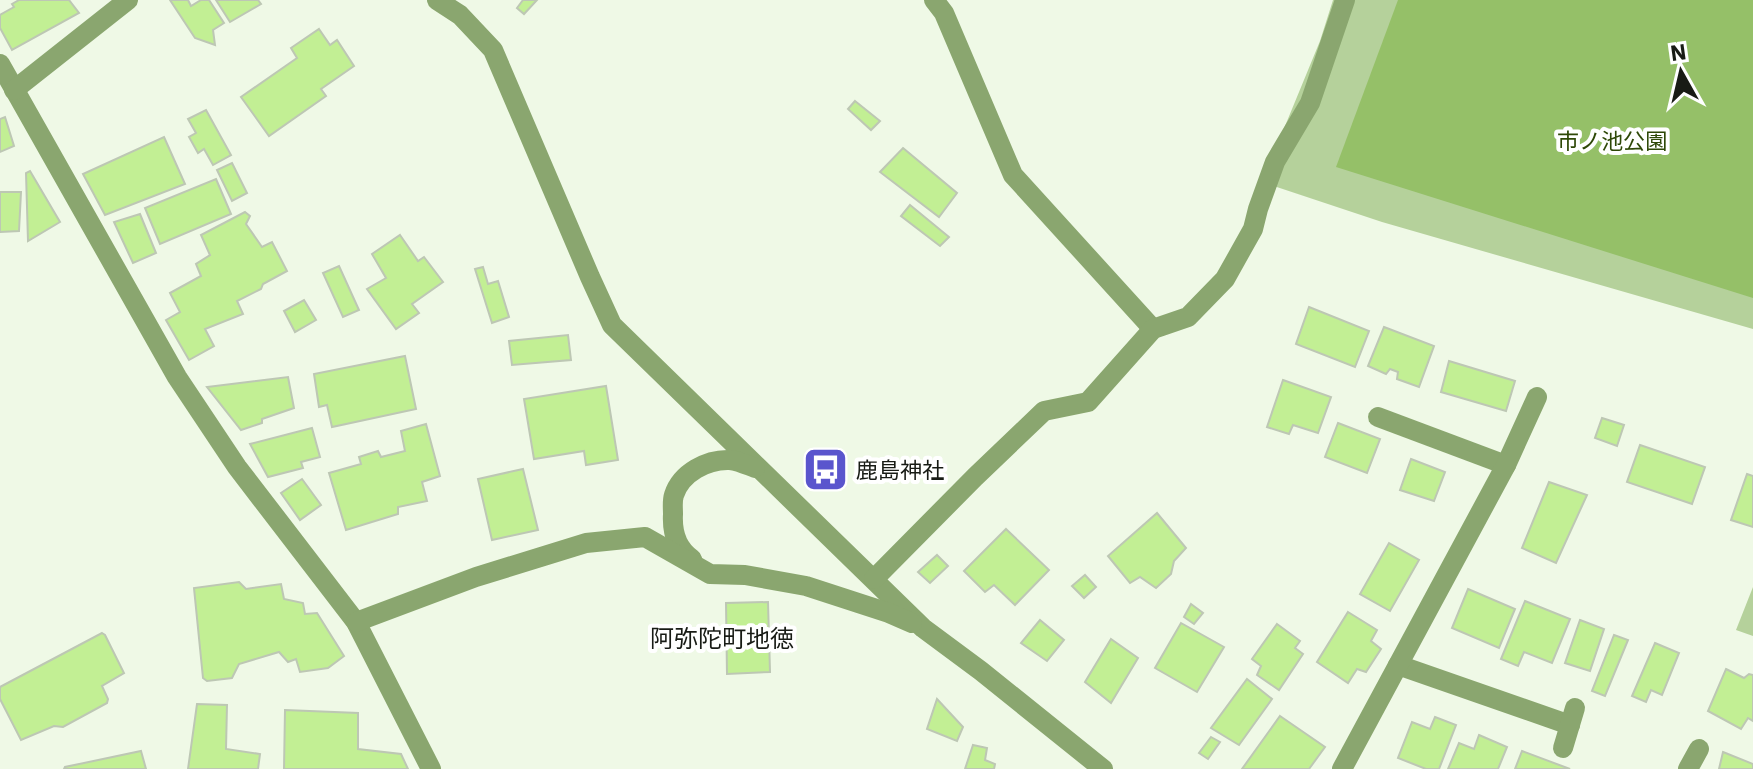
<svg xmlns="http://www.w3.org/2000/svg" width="1753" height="769" font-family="'IBM Plex Sans','Noto Sans JP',sans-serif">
<rect width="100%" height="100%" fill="#eff9e6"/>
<g fill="#b5d19b">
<polygon points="1333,0 1753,0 1753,329 1382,222 1262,182 1320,41"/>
<polygon points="1753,587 1753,636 1736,630"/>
</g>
<polygon fill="#95c068" points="1398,0 1753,0 1753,298 1336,167"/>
<g fill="#c2ef94" stroke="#bdc7b4" stroke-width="2">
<polygon points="19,0 69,0 79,13 12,50 0,28 0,15 14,7 12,4"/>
<polygon points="170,0 188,0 191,6 201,0 209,0 224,23 213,30 215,45 195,38"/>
<polygon points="216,0 258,0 261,4 230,22"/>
<polygon points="523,0 537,0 524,14 517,8"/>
<polygon points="319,29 330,45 337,40 354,66 321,89 326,96 269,136 241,97 297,58 291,48"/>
<polygon points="855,101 880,121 871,130 848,109"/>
<polygon points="206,110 231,155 213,165 204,149 198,153 189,137 196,133 188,119"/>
<polygon points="5,117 14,146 0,152 0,119"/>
<polygon points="164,137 185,184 105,215 83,174"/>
<polygon points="903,148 957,193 939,217 880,172"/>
<polygon points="232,163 247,193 232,201 217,170"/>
<polygon points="30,171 60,222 28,241 26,173"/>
<polygon points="216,179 231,214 160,244 145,208"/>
<polygon points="0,192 21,192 19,231 0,232"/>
<polygon points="910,205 949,237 940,246 901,216"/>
<polygon points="245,212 250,216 246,224 262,247 272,242 287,271 263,284 261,289 237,301 243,314 205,329 214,346 189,360 166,320 180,312 170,293 201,276 196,264 210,255 201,235"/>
<polygon points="140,214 156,253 133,263 114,222"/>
<polygon points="400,235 418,261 424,257 443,282 412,304 419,313 396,329 367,289 386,278 372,254"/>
<polygon points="339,266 359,310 343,317 323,273"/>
<polygon points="483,267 488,284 498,281 509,317 492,323 475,269"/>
<polygon points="304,300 316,320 295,332 284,311"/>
<polygon points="1309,307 1369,331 1355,367 1296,344"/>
<polygon points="1384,327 1434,346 1419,387 1397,379 1398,372 1390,369 1386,374 1368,366"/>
<polygon points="568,335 571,360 512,365 509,341"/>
<polygon points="405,356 416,409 332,427 327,405 319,407 314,374"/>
<polygon points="1449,361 1515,381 1506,411 1441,392"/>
<polygon points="288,377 294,408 262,419 262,423 241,430 207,387"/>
<polygon points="1283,380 1331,397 1318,433 1293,425 1289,434 1267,427"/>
<polygon points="606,386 618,460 586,465 584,451 534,459 524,399"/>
<polygon points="1602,418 1624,425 1617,446 1595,438"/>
<polygon points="1338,423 1380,439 1367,473 1325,457"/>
<polygon points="426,424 440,476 422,482 427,501 398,507 398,514 346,530 329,473 361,464 359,457 378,451 381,457 405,451 401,431"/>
<polygon points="312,428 320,457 301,462 303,468 268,477 250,444"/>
<polygon points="1640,445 1705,467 1692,504 1627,482"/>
<polygon points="1411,459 1445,472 1434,501 1400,490"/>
<polygon points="523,469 538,530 492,540 478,479"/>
<polygon points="1747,474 1753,476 1753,527 1731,520"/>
<polygon points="302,479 321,505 300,520 281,493"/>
<polygon points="1549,482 1587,495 1556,563 1522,548"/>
<polygon points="1157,513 1186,548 1174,561 1171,574 1156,588 1140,577 1130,583 1108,556"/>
<polygon points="1006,529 1049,570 1015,605 994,585 985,592 964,571"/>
<polygon points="1389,543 1419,560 1390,611 1360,594"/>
<polygon points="937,555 948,566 930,583 918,572"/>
<polygon points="1085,575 1096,587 1084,598 1072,586"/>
<polygon points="239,582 246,589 281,584 284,599 303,603 305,614 317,613 344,656 328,668 300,672 296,659 288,662 279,652 239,664 232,678 207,681 203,678 194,588"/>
<polygon points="1468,589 1515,609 1499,648 1452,628"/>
<polygon points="1525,601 1570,619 1552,663 1524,652 1518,666 1501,659"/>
<polygon points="768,602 770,672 727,674 726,603"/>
<polygon points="1191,604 1203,613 1194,624 1184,617"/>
<polygon points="1348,612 1377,630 1371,641 1381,649 1366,672 1357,669 1348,683 1317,662"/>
<polygon points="1040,620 1064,640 1047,661 1021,643"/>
<polygon points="1580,620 1604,629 1590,671 1565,663"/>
<polygon points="1181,623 1224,647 1197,692 1155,668"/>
<polygon points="1277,624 1300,641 1295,648 1303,654 1279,690 1257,675 1261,666 1252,659"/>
<polygon points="102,633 105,635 124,673 102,686 108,699 107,703 63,727 54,726 21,740 0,699 0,687"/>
<polygon points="1614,635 1628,640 1605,696 1592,691"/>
<polygon points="1111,639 1138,658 1111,703 1085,682"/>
<polygon points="1655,643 1679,653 1662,695 1651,690 1646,702 1632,696"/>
<polygon points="1726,669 1744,678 1749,674 1753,675 1753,721 1748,718 1741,729 1708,711"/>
<polygon points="1247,679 1272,699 1239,745 1211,728"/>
<polygon points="937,699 963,727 957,741 927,729"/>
<polygon points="197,704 227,705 226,749 260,754 258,769 188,769"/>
<polygon points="285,710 358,713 358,749 401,754 408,769 284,769"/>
<polygon points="1280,716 1325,747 1309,769 1242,769"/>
<polygon points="1435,717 1456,725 1439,769 1426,769 1398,758 1412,722 1430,729"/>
<polygon points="1479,735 1507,747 1498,769 1448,769 1459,743 1474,749"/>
<polygon points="1211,737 1220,742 1208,759 1199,753"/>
<polygon points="973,745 987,748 985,760 995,764 994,769 965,769"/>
<polygon points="141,751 146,769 64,769 65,767"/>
<polygon points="1522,751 1570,769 1515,769"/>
<polygon points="1723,752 1753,764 1753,769 1719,769"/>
</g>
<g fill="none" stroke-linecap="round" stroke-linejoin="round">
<g stroke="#8aa66f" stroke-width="20">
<polyline points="437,0 460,15 493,50 590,277 612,325 923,628 981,671 1103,769"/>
<polyline points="934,0 944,13 1013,175 1153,329"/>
<polyline points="0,64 177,377 237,467 356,622 431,769"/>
<polyline points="14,90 128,0"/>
<polyline points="1378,417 1506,465"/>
<path d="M692 559C677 549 672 532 673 514 673 508 672 501 674 495 681 473 707 459 730 460 739 461 747 465 755 468"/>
<polyline points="874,579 975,477 1044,411 1088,402 1153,329 1188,317 1225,279 1253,229 1258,209 1275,162 1310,103 1345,0"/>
<polyline points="356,622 476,577 586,543 645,537 710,574 745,575 806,586 889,613 912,623"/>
<polyline points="1398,665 1570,725"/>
<polyline points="1563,748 1575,708"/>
<polyline points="1342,769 1506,465 1537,397"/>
<polyline points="1688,769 1699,749"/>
</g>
</g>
<defs>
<symbol id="bus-square" viewBox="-11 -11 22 22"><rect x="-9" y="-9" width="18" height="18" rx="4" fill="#5a55cd" stroke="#fff"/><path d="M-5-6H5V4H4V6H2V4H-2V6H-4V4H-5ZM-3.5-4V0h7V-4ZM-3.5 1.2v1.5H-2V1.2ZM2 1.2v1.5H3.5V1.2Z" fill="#fff"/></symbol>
</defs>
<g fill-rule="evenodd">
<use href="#bus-square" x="800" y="444" width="51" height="51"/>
</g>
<g text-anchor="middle" stroke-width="8" stroke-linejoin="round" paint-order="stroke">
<g font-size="22" fill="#2e4807" stroke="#fff">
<text x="1612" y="149">市ノ池公園</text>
</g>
<g font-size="22" fill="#181b15" stroke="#fff" text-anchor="start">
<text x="856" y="478">鹿島神社</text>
</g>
<g font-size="24" fill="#181b15" stroke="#fff">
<text x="722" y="647">阿弥陀町地徳</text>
</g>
</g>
<g transform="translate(1681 72) rotate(352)" stroke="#ffffff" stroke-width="6" paint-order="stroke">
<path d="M0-6L14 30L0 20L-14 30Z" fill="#181b15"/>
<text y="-12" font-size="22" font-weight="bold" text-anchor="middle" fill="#181b15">N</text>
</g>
</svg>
